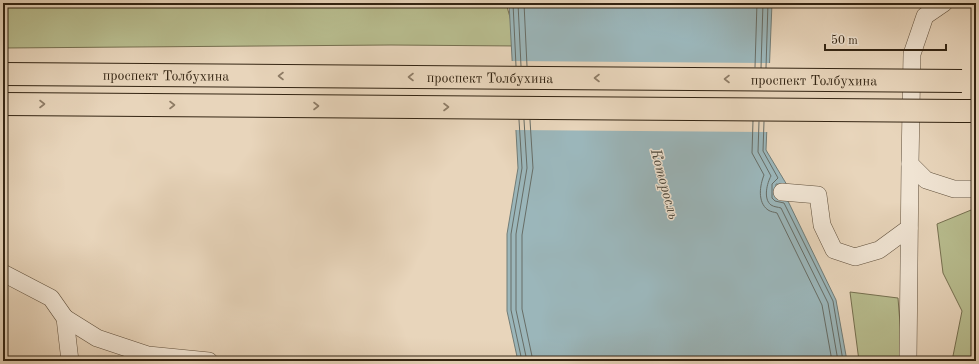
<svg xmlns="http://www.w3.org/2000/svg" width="979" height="364" font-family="'Old Standard TT',serif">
<rect width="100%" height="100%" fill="#e8d5bb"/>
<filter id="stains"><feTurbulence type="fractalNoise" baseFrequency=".005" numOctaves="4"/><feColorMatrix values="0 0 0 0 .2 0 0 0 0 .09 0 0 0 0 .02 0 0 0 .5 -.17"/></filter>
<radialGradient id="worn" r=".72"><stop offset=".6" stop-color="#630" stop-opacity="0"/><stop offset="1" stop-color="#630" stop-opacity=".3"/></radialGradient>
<g fill="#b8bd8f" stroke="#767050">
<polygon points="3,3 506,3 518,46 391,45 3,48"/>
<polygon points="976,208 976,361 952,361 962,311 943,273 937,224"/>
<polygon points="850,292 898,298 903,361 859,361"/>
</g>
<polygon fill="#9bb6ba" stroke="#717c77" points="509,3 772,3 766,150 787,185 776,184 776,197 787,199 836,300 847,361 518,361 507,311 507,234 518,168"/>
<polygon fill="#e8d5bb" points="510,61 772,63 769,132 514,130"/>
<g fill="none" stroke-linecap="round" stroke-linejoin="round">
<g stroke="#676d66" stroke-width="1">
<polyline points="513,3 516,66"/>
<polyline points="518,3 521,66"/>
<polyline points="524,3 527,66"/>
<polyline points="755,67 757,3"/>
<polyline points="761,68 763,3"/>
<polyline points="766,68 768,3"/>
<polyline points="519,120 522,168 511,234 511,310 522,361"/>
<polyline points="524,120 527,168 516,234 516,310 527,361"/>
<polyline points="530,120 533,168 522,235 522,309 533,361"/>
<path d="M753 121 752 153 764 175C760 185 757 202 768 210 771 212 774 212 777 213L822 305 832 361"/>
<path d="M759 122 758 152 771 176C767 183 763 199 771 205 774 207 778 207 781 208L828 303 838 361"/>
<polyline points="764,122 763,151 778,178 772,184 772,198 775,201 784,203 833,301 843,361"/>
</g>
<defs>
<g id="minor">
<polyline points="944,3 925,16 912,54 910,164 926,180 954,189 976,189"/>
<polyline points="782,192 818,195 822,225 834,250 855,257 879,250 909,228"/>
<polyline points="3,273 51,298 65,318 70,361"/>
<polyline points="65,318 97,338 148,355 209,361"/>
<polyline points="908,361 910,164"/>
</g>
<polyline id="major" points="960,111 976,111"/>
</defs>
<use href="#minor" stroke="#60503c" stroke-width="18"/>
<use href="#major" stroke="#332412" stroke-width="24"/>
<use href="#minor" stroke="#f0e4d3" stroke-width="17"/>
<use href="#major" stroke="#e8d5bb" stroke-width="22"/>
<defs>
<g id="major-bridge">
<path id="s1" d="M3 74 962 81"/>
<polyline points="3,104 960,111"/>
</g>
</defs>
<use href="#major-bridge" stroke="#332412" stroke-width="24" stroke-linecap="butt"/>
<use href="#major-bridge" stroke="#e8d5bb" stroke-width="22"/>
</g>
<defs><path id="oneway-chevron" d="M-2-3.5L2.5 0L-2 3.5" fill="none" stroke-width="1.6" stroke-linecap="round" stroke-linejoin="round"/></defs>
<g stroke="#8e7c66">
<use href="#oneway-chevron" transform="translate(281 76) rotate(-180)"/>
<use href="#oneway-chevron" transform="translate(411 77) rotate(-180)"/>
<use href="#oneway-chevron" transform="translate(597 78) rotate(-180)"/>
<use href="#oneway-chevron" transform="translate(727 79) rotate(-180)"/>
<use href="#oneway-chevron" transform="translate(42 104)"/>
<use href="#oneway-chevron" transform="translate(172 105)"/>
<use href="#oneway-chevron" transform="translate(316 106)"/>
<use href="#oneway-chevron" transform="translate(446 107)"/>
</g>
<g text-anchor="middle" stroke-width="3" stroke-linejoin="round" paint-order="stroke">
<g font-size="14" fill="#332412" stroke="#f0e4d3">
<text dy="5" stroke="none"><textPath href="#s1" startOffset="163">проспект Толбухина</textPath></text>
<text dy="5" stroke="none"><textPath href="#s1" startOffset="487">проспект Толбухина</textPath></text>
<text dy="5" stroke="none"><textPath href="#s1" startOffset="811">проспект Толбухина</textPath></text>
</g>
<g font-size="15" font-style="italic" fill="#4d483c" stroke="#f0e4d3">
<text transform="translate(665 184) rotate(75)" y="5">Которосль</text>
</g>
</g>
<rect width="979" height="364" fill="none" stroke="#e8d5bb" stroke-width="16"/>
<rect x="4" y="4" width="971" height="356" fill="none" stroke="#332412" stroke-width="2"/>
<rect x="8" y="8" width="963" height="348" fill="none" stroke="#332412"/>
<path d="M825 44v6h121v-6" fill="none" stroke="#332412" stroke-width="2"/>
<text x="831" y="44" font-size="12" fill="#332412" stroke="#f0e4d3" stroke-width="3" paint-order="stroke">50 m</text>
<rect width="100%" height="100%" filter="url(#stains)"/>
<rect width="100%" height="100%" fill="url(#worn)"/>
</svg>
